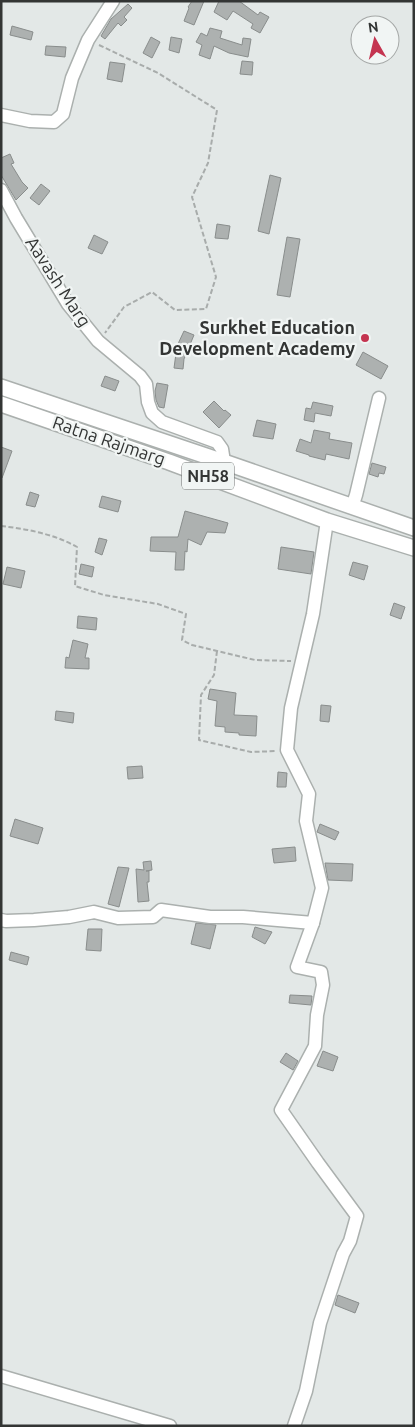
<svg xmlns="http://www.w3.org/2000/svg" width="415" height="1427" font-family="Ubuntu,sans-serif">
<rect width="100%" height="100%" fill="#e3e8e7"/>
<g fill="#adb1b0" stroke="#898d8c">
<polygon points="192,1 204,1 194,25 184,21 189,8 188,7"/>
<polygon points="219,1 239,1 258,15 260,12 269,17 260,33 251,28 253,24 233,11 227,20 214,12"/>
<polygon points="128,4 132,8 124,17 127,20 121,26 118,23 105,39 101,36 111,19"/>
<polygon points="12,26 33,32 31,40 10,35"/>
<polygon points="210,28 222,31 220,38 242,45 243,38 251,39 248,57 229,53 214,46 210,59 199,55 202,45 196,42 201,33 207,36"/>
<polygon points="151,37 160,42 152,58 143,53"/>
<polygon points="171,37 182,39 179,53 169,50"/>
<polygon points="46,46 66,47 65,57 45,55"/>
<polygon points="242,61 253,62 252,75 240,74"/>
<polygon points="110,62 125,64 122,82 107,79"/>
<polygon points="10,154 14,163 11,164 22,182 28,188 16,200 1,175 1,158"/>
<polygon points="270,175 281,178 269,234 258,231"/>
<polygon points="41,184 50,191 39,205 30,198"/>
<polygon points="217,224 230,226 228,239 215,238"/>
<polygon points="94,235 108,242 102,254 88,248"/>
<polygon points="287,237 300,239 290,297 277,295"/>
<polygon points="184,331 194,335 184,359 183,369 174,368 177,346"/>
<polygon points="363,352 388,366 381,379 356,365"/>
<polygon points="105,376 119,381 115,391 101,386"/>
<polygon points="157,383 168,385 164,408 159,407 156,400 155,391"/>
<polygon points="214,401 224,411 225,410 231,415 219,428 203,412"/>
<polygon points="313,402 333,406 331,416 315,413 314,422 304,420 306,408 311,409"/>
<polygon points="257,420 276,424 273,439 253,436"/>
<polygon points="314,430 330,433 329,439 352,443 349,459 326,454 325,460 309,456 309,455 296,451 300,439 311,443"/>
<polygon points="1,447 12,451 2,478 1,478"/>
<polygon points="372,463 386,467 384,474 379,473 378,477 369,474"/>
<polygon points="30,492 39,495 35,507 26,505"/>
<polygon points="102,496 121,501 118,512 99,507"/>
<polygon points="185,511 228,523 225,533 207,532 201,545 188,539 187,552 185,551 184,570 175,570 176,552 150,551 151,537 178,537"/>
<polygon points="99,538 107,540 102,555 95,552"/>
<polygon points="281,547 314,552 311,574 278,569"/>
<polygon points="353,562 368,566 364,580 349,575"/>
<polygon points="81,564 94,567 92,577 79,574"/>
<polygon points="7,567 25,571 21,588 3,584"/>
<polygon points="394,603 405,607 401,619 390,615"/>
<polygon points="78,616 97,618 96,630 77,628"/>
<polygon points="73,640 88,644 85,658 89,658 89,669 65,668 66,657 69,658"/>
<polygon points="210,689 236,693 234,715 257,716 256,736 239,735 239,733 225,732 225,727 215,726 217,701 208,699"/>
<polygon points="321,705 331,706 329,722 320,721"/>
<polygon points="56,711 74,713 73,723 55,720"/>
<polygon points="142,766 143,778 128,779 127,767"/>
<polygon points="278,772 287,773 286,787 277,787"/>
<polygon points="15,819 43,828 38,844 10,836"/>
<polygon points="320,824 339,832 335,840 317,832"/>
<polygon points="295,847 296,861 274,863 272,849"/>
<polygon points="151,861 152,870 146,871 149,871 149,882 147,882 149,901 138,902 136,869 144,870 143,862"/>
<polygon points="325,863 353,864 352,881 328,880"/>
<polygon points="118,867 129,868 119,907 108,904"/>
<polygon points="196,923 216,925 210,949 191,944"/>
<polygon points="255,927 272,932 265,944 252,937"/>
<polygon points="88,929 102,929 101,951 86,950"/>
<polygon points="11,952 29,957 27,965 9,960"/>
<polygon points="290,995 312,996 311,1005 289,1003"/>
<polygon points="323,1051 338,1057 333,1071 317,1066"/>
<polygon points="286,1053 298,1061 293,1070 280,1062"/>
<polygon points="338,1295 359,1303 355,1313 335,1305"/>
</g>
<g fill="none" stroke-linecap="round" stroke-linejoin="round">
<defs>
<g id="minor">
<polyline points="1,115 30,121 54,122 63,114 72,78 88,40 113,1"/>
<polyline points="1,190 16,218 68,304 98,341 140,376 146,384 148,402 152,413 162,422 217,442 222,449 224,462"/>
<polyline points="352,507 356,495 379,398"/>
<polyline points="1,920 6,921 34,920 69,917 94,912 118,918 153,917 161,910 210,917 243,917 313,923"/>
<polyline points="1,1376 170,1426"/>
<polyline points="294,1426 306,1391 320,1323 343,1254 350,1241 357,1216 318,1163 281,1110 315,1046 317,1015 323,985 321,972 297,967 313,923 322,888 306,821 309,794 287,750 291,708 313,614 327,521"/>
</g>
<g id="major">
<polyline points="1,387 224,462 414,528"/>
<polyline points="1,404 169,462 327,521 414,548"/>
</g>
</defs>
<use href="#minor" stroke="#abb0ae" stroke-width="15"/>
<use href="#major" stroke="#abb0ae" stroke-width="18"/>
<g stroke="#a8acab" stroke-width="2" stroke-dasharray="5 2.5" stroke-linecap="butt">
<polyline points="99,45 158,73 217,110 208,163 192,197 216,277 206,309 175,310 152,292 124,307 105,333"/>
<path d="M1 526C27 529 54 534 77 547L75 586 104 595 158 604 186 614 182 640 192 645 255 660 291 661"/>
<polyline points="217,651 214,675 201,695 199,740 251,752 277,751"/>
</g>
<use href="#minor" stroke="#fff" stroke-width="12"/>
<use href="#major" stroke="#fff" stroke-width="15"/>
</g>
<circle fill="#c43450" stroke="#f1f5f4" stroke-width="2" cx="365" cy="338" r="5"/>
<g text-anchor="middle" stroke-width="4.5" stroke-linejoin="round" paint-order="stroke">
<rect fill="#f1f5f4" stroke="#6c6f6e" stroke-width="1" x="182" y="462.5" width="52" height="27" rx="4"/>
<g font-size="16" font-weight="bold" fill="#333534">
<text x="208" y="482">NH58</text>
</g>
<g font-size="18" fill="#333534" stroke="#f1f5f4">
<text transform="translate(58 282) rotate(57)" y="6">Aavash Marg</text>
<text transform="translate(109 441) rotate(19)" y="6">Ratna Rajmarg</text>
</g>
<g font-size="18" font-weight="bold" fill="#333534" stroke="#f1f5f4" text-anchor="end">
<text x="355" y="334">Surkhet Education<tspan x="355" dy="21">Development Academy</tspan></text>
</g>
</g>
<rect width="415" height="1427" fill="none" stroke="#333534" stroke-width="5"/>
<g transform="translate(375 40) rotate(352)"><circle r="24" fill="#f1f5f4" stroke="#a5a8a7"/>
<path d="M0-4L9 19L0 12L-9 19Z" fill="#c43450"/>
<text y="-8" font-size="14" font-weight="bold" text-anchor="middle" fill="#333534">N</text>
</g>
</svg>
